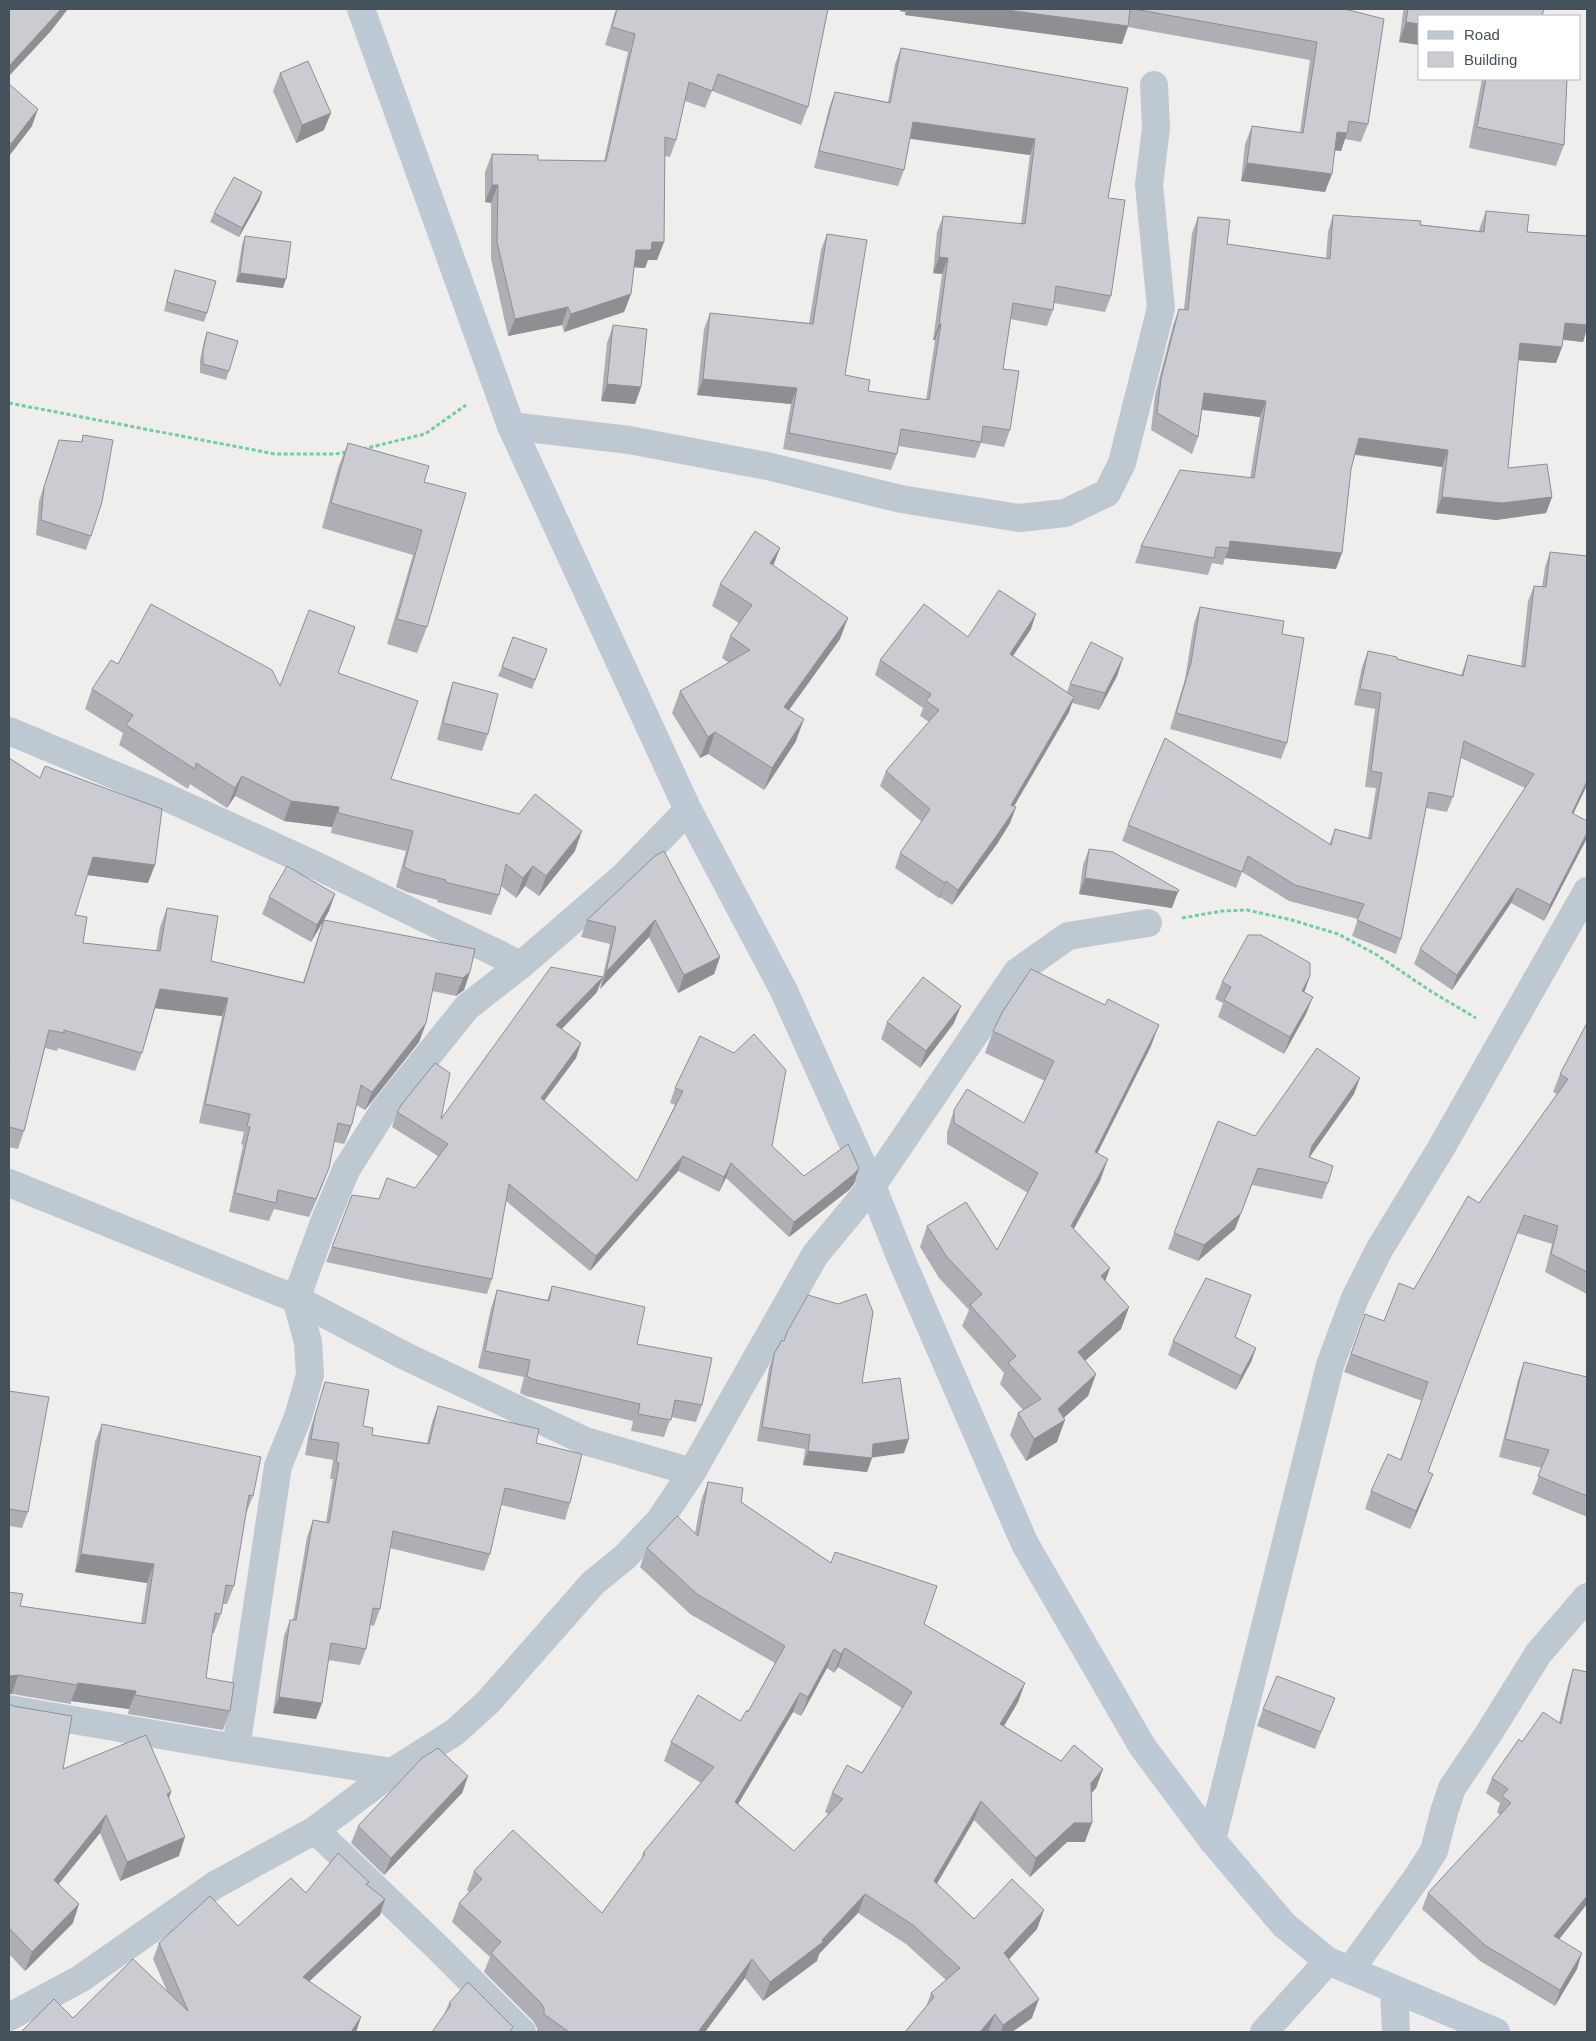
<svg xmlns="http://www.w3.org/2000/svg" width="1596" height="2041" font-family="Arial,sans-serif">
<rect width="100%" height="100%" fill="#f0eded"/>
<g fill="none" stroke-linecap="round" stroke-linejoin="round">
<g stroke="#70cf9f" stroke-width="3" stroke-dasharray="4 2.5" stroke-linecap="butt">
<polyline points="9,403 275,454 335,454 347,452"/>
<polyline points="363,449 425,434 466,405"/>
<polyline points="1182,918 1222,911 1247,910 1292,920 1338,934 1377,955 1432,992 1476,1018"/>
</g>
<g stroke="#bdc8d0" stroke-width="28">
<polyline points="511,426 629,440 767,466 901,499 1019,518 1065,513 1107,493 1122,463 1161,308 1149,185 1156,128 1154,85"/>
<polyline points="9,731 157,793 317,866 521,965"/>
<polyline points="9,1183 296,1299 407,1357 585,1441 692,1472"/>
<polyline points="9,1709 236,1748 392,1772"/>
<polyline points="236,1748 278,1466 298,1417 310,1375 308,1342 296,1299 323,1225 346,1170 384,1110 467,1007 521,965 625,875 688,810"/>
<polyline points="315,1830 436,1946 522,2032"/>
<polyline points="1212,1840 1330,1365 1355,1298 1379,1250 1440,1150 1587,891"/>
<polyline points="1350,1970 1416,1879 1434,1851 1444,1812 1452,1788 1489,1733 1538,1654 1587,1597"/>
<polyline points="1394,1990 1396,2032"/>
<polyline points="9,2017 80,1979 215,1885 315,1830 392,1772 455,1732 488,1702 593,1583 625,1557 660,1520 692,1472 815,1255 872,1186 1017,972 1068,936 1148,923"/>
<polyline points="1264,2032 1328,1961"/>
</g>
<polyline stroke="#bdc9d5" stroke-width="28" points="361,9 511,426 688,810 783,989 872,1186 902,1261 1025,1544 1142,1746 1212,1840 1284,1925 1328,1961 1496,2032"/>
</g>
<g fill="#aeafb5" fill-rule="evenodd">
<polygon points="616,9 828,9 808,107 801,125 712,91 705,108 685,101 676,140 670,157 665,156 664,242 657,260 648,260 645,268 634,267 631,294 624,312 564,332 562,325 508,336 491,259 491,203 485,202 485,172 492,154 538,160 604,161 628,52 605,45"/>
<polygon points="901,9 1345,9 1368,124 1361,142 1345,139 1341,151 1334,150 1325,192 1241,181 1245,144 1252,126 1300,132 1310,60 1128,27 1122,44 905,15 905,12 900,11"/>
<polygon points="1404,9 1408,9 1420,16 1420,45 1399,42 1403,12"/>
<polygon points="901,48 1128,88 1108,198 1111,296 1105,312 1054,303 1053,310 1047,326 1010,319 1003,369 1010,430 1004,447 981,443 975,458 898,446 897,454 891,470 783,449 791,404 697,395 704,329 710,313 809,323 821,250 827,234 845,375 868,391 926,400 935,340 933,340 942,274 933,273 937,232 943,216 1021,224 1030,155 910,139 904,170 898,186 814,168 829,108 835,92 888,102 895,64"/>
<polygon points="280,73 324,130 296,143 273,91"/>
<polygon points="1482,79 1567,79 1564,145 1556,166 1469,148"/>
<polygon points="9,84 32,126 9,156"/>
<polygon points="262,192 259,201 239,237 210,222 214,213"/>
<polygon points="1486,211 1527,232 1587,236 1587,329 1583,342 1563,340 1562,347 1556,363 1518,360 1508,468 1552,497 1546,513 1496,520 1436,513 1442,467 1355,455 1351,469 1336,569 1225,558 1223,565 1212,563 1208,575 1135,563 1141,546 1250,478 1260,417 1202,410 1198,437 1192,454 1151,430 1155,395 1173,325 1179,309 1184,309 1192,233 1198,217 1227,244 1326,258 1328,232 1333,215 1479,231 1480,227"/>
<polygon points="245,236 283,288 236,282 242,245"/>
<polygon points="175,270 207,313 204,322 164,311 172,279"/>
<polygon points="613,325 641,387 635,404 601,401 607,343"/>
<polygon points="207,332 229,371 226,380 200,373 200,360 204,341"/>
<polygon points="83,435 91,536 86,550 36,535 39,501 59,440 81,442"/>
<polygon points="348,443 424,482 427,627 417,653 387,644 413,555 322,528 338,468"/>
<polygon points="780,548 773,565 840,639 789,710 796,741 764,790 708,754 700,758 672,713 680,691 729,663 722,658 730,636 739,623 712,606 720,584"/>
<polygon points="1550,552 1587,556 1587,785 1573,814 1586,840 1544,921 1511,903 1452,990 1414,964 1420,949 1525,788 1461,758 1453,797 1447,812 1426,808 1401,939 1396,954 1352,936 1358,919 1289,901 1242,872 1236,888 1122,841 1128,825 1329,845 1335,829 1368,838 1376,788 1365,787 1375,709 1354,705 1362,667 1368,651 1461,675 1468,655 1521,666 1528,601 1534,586 1542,587 1545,567"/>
<polygon points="1200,607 1282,634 1287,743 1281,759 1170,729 1185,679 1194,623"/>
<polygon points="1031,629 1013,656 1067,692 1070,684 1123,658 1117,676 1099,710 1072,703 1069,712 1014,806 1016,807 1010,823 997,844 952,905 940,897 939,898 895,868 900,853 922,822 880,786 886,771 929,722 920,716 923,708 875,675 880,660 968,637"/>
<polygon points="547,649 532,689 498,676 502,667"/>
<polygon points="118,664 280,686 338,673 391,779 575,851 539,896 525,886 516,898 501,886 499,895 491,915 437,902 438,900 407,892 396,887 406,851 331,833 332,827 284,821 235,796 227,808 190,784 188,789 119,745 123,733 85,709 92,689"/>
<polygon points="453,682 488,734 482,751 437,740 447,700"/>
<polygon points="9,758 148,883 87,875 75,915 83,943 156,951 160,927 167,908 211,961 303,982 323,922 311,942 262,914 269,897 329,911 324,920 470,972 464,990 456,996 432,991 426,1023 419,1042 365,1110 356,1105 352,1124 345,1142 344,1144 334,1142 322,1186 309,1217 274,1209 269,1221 229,1212 243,1145 241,1144 244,1132 199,1123 222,1016 155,1008 142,1053 135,1071 58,1048 57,1051 45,1048 24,1131 18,1149 9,1147"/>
<polygon points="1089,849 1172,908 1079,894 1083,865"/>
<polygon points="664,851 720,957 714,974 678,993 649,937 600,989 610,944 581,937 587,920"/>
<polygon points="1310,976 1304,992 1306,1014 1284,1054 1218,1017 1223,1003 1215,999 1222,982"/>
<polygon points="597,992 562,1029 581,1043 576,1058 544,1101 637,1181 675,1105 670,1103 675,1088 700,1036 772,1146 804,1176 859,1168 854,1184 849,1190 789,1237 726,1178 719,1192 678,1171 590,1271 506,1201 492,1279 487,1294 412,1280 326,1262 352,1195 379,1199 415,1188 438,1156 392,1127 397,1112 441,1119"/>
<polygon points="887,1022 954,1023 920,1068 881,1039"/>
<polygon points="1587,1023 1587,1294 1545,1272 1552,1244 1517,1233 1428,1472 1426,1492 1410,1529 1365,1509 1371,1491 1400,1460 1422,1401 1344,1372 1365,1314 1384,1321 1414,1289 1479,1203 1557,1094 1553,1092 1560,1074"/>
<polygon points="993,1031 1151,1046 1097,1153 1100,1181 1074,1229 1110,1268 1105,1281 1129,1307 1121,1329 1085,1361 1096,1374 1088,1396 1064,1418 1057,1442 1026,1461 1010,1435 1018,1413 1023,1410 1000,1384 1004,1373 962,1326 969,1310 939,1278 920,1247 927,1226 997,1250 1028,1193 947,1144 947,1132 954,1110 1024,1123 1045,1081 985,1053"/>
<polygon points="1354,1094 1310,1157 1328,1183 1322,1199 1252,1185 1235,1229 1198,1261 1168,1249 1174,1233 1255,1136"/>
<polygon points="552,1286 637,1344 702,1405 696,1422 671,1417 664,1437 631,1431 633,1421 526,1396 520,1393 524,1377 478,1368 491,1308 497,1290 547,1300"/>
<polygon points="1246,1308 1235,1337 1256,1348 1251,1362 1236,1390 1168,1355 1173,1341"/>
<polygon points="787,1332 862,1383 904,1453 872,1457 867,1472 803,1465 805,1449 757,1441 769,1368 774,1354 783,1341"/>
<polygon points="1524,1362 1587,1377 1587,1517 1532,1494 1542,1468 1499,1457 1518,1380"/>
<polygon points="325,1382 363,1426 372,1435 427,1443 432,1422 438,1406 536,1443 570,1503 565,1520 501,1505 490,1554 484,1571 390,1548 380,1609 374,1626 370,1625 366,1649 360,1665 328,1660 322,1703 316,1719 273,1713 284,1636 290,1620 293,1620 307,1537 313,1520 326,1522 333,1479 330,1479 333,1460 305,1455 309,1433"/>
<polygon points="9,1391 28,1512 22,1528 9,1526"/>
<polygon points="102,1424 253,1496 246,1514 234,1586 227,1604 222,1604 221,1614 214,1633 212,1633 206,1678 230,1711 223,1730 128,1714 129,1709 71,1701 71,1704 12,1694 9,1694 9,1592 20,1606 141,1623 147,1583 75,1572 95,1442"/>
<path d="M708 1482 741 1502 831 1563 924 1624 1025 1683 1018 1702 1004 1726 1061 1761 1103 1769 1096 1788 1091 1793 1085 1842H1067L1030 1877 974 1820 937 1884 974 1919 1037 1929 1009 1959 1032 2018 1012 2032H905L926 2007 931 1993 946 1980 906 1944 858 1913 819 1954 817 1961 763 2001 745 1978 705 2032H537V2028L533 2021 484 1972 490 1957 452 1922 459 1903 469 1892 467 1890 474 1871 602 1913 641 1860 643 1853 701 1783 664 1761 671 1742 740 1721 748 1712 775 1663 690 1614 640 1567 647 1548 695 1533 701 1501ZM838 1667 902 1708 862 1773 832 1793 825 1812 828 1814 794 1851 738 1804 793 1712 801 1716 827 1668 834 1673Z"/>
<polygon points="1573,1669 1587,1672 1587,1904 1559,1939 1577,1969 1555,2006 1480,1961 1422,1909 1428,1893 1500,1815 1497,1812 1500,1803 1486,1793 1492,1778 1522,1742 1559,1723 1568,1685"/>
<polygon points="9,1704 63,1769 171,1792 169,1799 179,1856 120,1881 100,1833 59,1884 73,1923 25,1971 9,1954"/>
<polygon points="1263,1709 1328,1715 1315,1749 1257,1726"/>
<polygon points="468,1776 462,1793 384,1875 351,1843 358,1826"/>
<polygon points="369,1882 367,1885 385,1899 380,1915 309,1981 361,2017 356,2032 22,2032 22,2031 167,1991 153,1959 159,1943 238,1926 306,1893"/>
<polygon points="449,2003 511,2032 444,2015"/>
</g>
<g fill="#8d8f93">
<polygon points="61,9 68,9 50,32 9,76 9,66"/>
<polygon points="901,9 907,9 905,12 900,11"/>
<polygon points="907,9 999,9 1128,26 1122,44 905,15"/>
<polygon points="1406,22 1420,24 1420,45 1399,42"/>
<polygon points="38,109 32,126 9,156 9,151 11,144"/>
<polygon points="331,113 324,130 296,143 302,125"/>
<polygon points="913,122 1035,139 1030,155 907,138"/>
<polygon points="1337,132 1347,133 1341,151 1330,150"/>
<polygon points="1247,163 1332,174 1325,192 1241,181"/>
<polygon points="492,185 498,185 491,203 485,202"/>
<polygon points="262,192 259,201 239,237 242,228"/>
<polygon points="652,242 664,242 657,260 648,260 645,268 630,267 636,250"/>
<polygon points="939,257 948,258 942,274 933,273"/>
<polygon points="240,273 286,279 283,288 236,282"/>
<polygon points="631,294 624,312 564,332 571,314"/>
<polygon points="568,307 562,325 508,336 515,319"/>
<polygon points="1565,323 1587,325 1587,329 1583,342 1559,339"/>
<polygon points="939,324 941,324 935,340 933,340"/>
<polygon points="1520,343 1562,347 1556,363 1514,360"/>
<polygon points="703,379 797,388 791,404 697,395"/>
<polygon points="607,384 641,387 635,404 601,401"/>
<polygon points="1204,393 1266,401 1260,417 1198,409"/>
<polygon points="1359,438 1448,450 1442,467 1353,454"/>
<polygon points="1442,497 1552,497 1546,513 1496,520 1436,513"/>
<polygon points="1230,541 1342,553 1336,569 1225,558 1229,548"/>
<polygon points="780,548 772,569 770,563"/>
<polygon points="1036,614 1031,629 1004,669 1010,654"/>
<polygon points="848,618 840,639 776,728 784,707"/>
<polygon points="1123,658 1117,676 1099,710 1105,693"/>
<polygon points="1074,697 1069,712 1006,820 1011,805"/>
<polygon points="804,719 796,741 764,790 772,768"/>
<polygon points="715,732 708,754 700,758 708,737"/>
<polygon points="242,776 235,796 227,808 235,788"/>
<polygon points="1587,781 1587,785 1566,829 1572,813"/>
<polygon points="291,801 339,807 332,827 284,821"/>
<polygon points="1016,807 1010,823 997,844 952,905 958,890"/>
<polygon points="582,831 575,851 539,896 546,876"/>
<polygon points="1587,833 1586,840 1544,921 1550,905"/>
<polygon points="93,857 155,865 148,883 87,875"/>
<polygon points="533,866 525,886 516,898 523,878"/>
<polygon points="1085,878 1178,892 1172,908 1079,894"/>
<polygon points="946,881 940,897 939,898 945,883"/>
<polygon points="1517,888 1511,903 1452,990 1457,975"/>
<polygon points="335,894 329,911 311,942 317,925"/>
<polygon points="655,920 649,937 600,989 606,972"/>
<polygon points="720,957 714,974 678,993 684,975"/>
<polygon points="470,972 464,990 456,996 463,978"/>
<polygon points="1310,976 1304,993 1302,991"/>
<polygon points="603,977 597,992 551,1040 556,1025"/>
<polygon points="160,989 228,998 222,1016 153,1008"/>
<polygon points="1313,997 1306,1014 1284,1054 1290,1037"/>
<polygon points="961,1006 954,1023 920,1068 926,1051"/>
<polygon points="426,1023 419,1042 365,1110 372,1092"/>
<polygon points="1159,1025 1151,1046 1087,1174 1095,1152"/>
<polygon points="581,1043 576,1058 535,1113 541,1098"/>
<polygon points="1360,1078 1354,1094 1305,1163 1312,1146"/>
<polygon points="352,1124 345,1142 344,1144 350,1126"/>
<polygon points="683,1156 678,1171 590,1271 596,1256"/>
<polygon points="1108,1159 1100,1181 1063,1248 1071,1226"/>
<polygon points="731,1163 726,1178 719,1192 724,1177"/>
<polygon points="329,1168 322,1186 309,1217 316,1199"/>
<polygon points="859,1168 854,1184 849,1190 789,1237 794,1222"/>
<polygon points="1258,1168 1235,1229 1198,1261 1204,1245"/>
<polygon points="1110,1268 1102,1290 1101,1276"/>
<polygon points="1129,1307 1121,1329 1070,1374 1078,1352"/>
<polygon points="1256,1348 1251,1362 1236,1390 1241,1376"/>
<polygon points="1096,1374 1088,1396 1053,1427 1065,1420 1057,1442 1026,1461 1034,1439 1058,1409"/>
<polygon points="909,1439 904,1453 869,1458 872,1458 867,1472 803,1465 808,1451"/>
<polygon points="1433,1474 1426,1492 1410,1529 1416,1511"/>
<polygon points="81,1554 154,1564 147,1583 75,1572"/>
<polygon points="845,1648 838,1667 834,1673 841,1654"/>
<polygon points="834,1649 827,1668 801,1716 808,1697"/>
<polygon points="18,1675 12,1694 9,1694 9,1677 10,1676"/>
<polygon points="78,1683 136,1691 129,1709 71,1701"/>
<polygon points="1025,1683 1018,1702 994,1743 1000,1724"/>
<polygon points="800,1693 793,1712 728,1821 735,1802"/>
<polygon points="279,1697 322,1703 316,1719 273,1713"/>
<polygon points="1103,1769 1096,1788 1084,1802 1091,1783"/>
<polygon points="468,1776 462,1793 384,1875 391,1858"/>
<polygon points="171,1792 164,1811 167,1794"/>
<polygon points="981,1801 974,1820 927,1900 934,1881"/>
<polygon points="106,1815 100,1833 47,1898 54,1880"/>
<polygon points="1074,1823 1092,1823 1085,1842 1067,1842 1030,1877 1036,1858"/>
<polygon points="185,1837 179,1856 120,1881 127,1862"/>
<polygon points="865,1894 858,1913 819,1954 817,1961 763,2001 770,1982 822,1940"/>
<polygon points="1587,1896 1587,1904 1549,1952 1554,1936"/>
<polygon points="385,1899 380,1915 297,1993 303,1977"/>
<polygon points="79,1904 73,1923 25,1971 32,1952"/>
<polygon points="1044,1910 1037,1929 997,1972 1004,1953"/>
<polygon points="1582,1953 1577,1969 1555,2006 1560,1990"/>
<polygon points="752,1959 745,1978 705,2032 698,2032"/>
<polygon points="1039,1999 1032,2018 1012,2032 1001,2032 1003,2025"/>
<polygon points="995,2014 988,2032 980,2032"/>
<polygon points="361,2017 356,2032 351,2032"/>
</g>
<g fill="#caccd2" stroke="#8d8f93" fill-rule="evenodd">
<polygon points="9,9 61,9 9,66"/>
<polygon points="617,9 828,9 808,107 718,74 712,91 689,82 676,140 665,137 664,242 652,242 651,250 636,250 631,294 571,314 568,307 515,319 497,242 498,185 492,185 492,154 538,155 538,160 606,161 635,34 612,27"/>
<polygon points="999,9 1130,9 1128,26"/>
<polygon points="1134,9 1345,9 1384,19 1368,124 1349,121 1347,133 1337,132 1332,174 1247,163 1252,126 1303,133 1317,42"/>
<polygon points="1408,9 1544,9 1542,16 1420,16 1420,24 1406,22"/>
<polygon points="901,48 1128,88 1108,198 1125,200 1111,296 1056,286 1053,310 1013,303 1003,369 1019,371 1010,430 983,426 981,442 901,429 897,454 789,433 797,388 703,379 710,313 813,324 827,234 867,240 845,375 870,380 868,391 929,400 941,324 939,324 948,258 939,257 943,216 1025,224 1035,139 913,122 904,170 819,151 835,92 890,103"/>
<polygon points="308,61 331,113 302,125 280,73"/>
<polygon points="1486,79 1567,79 1564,145 1477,127"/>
<polygon points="9,84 38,109 11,144 9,142"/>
<polygon points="234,177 262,192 242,228 214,213"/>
<polygon points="1486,211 1529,215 1527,232 1587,236 1587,325 1565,323 1562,347 1520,343 1508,468 1547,464 1552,497 1502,503 1442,497 1448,450 1359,438 1351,469 1342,553 1230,541 1229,548 1216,547 1214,558 1141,546 1180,470 1254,478 1266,401 1204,393 1198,437 1157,413 1161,379 1179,309 1188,310 1198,217 1230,220 1227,244 1330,259 1333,215 1421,221 1420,225 1484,232"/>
<polygon points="245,236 291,242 286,279 240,273"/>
<polygon points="175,270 216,281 207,313 167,302"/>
<polygon points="613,325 647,329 641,387 607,384"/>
<polygon points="207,332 238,341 229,371 203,364 203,351"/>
<polygon points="83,435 113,440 102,502 91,536 41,520 44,487 59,440 82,442"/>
<polygon points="348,443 429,466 424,482 466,493 427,627 397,619 422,530 331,503"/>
<polygon points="755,531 780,548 770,563 848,618 784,707 804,719 772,768 715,732 708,737 680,691 750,650 730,636 752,605 720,584"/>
<polygon points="1550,552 1587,556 1587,781 1572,813 1587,821 1587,833 1550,905 1517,888 1457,975 1420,949 1534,774 1464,741 1453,797 1429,792 1401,939 1357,920 1364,904 1295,885 1248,856 1242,872 1128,825 1165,738 1331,845 1335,829 1371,839 1382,773 1371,771 1381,693 1360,689 1368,651 1397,657 1397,659 1463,676 1468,655 1525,667 1534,586 1546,587"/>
<polygon points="999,590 1036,614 1010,654 1074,697 1011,805 1016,807 1002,828 958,890 946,881 945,883 900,853 930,809 886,771 939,710 926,701 931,694 880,660 924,604 968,637"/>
<polygon points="151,604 272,670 280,686 309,610 355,627 338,673 418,701 391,779 519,814 535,794 582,831 546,876 533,866 523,878 506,864 499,895 445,882 446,880 414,872 404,867 413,831 338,813 339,807 291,801 242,776 235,788 196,763 195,769 126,725 133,715 92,689 111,660 118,664"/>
<polygon points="1200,607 1284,621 1282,634 1304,638 1287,743 1176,713 1191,663"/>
<polygon points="513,637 547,649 535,680 502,667"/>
<polygon points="1091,642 1123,658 1105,693 1070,684"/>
<polygon points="453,682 498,694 488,734 443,723"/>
<polygon points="9,758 40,778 45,766 162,809 155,865 93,857 75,915 87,917 83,943 160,951 167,908 218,916 211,961 304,983 324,920 475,949 470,972 463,978 436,973 426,1023 372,1092 361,1085 352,1124 350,1126 338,1123 329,1168 316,1199 278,1190 276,1203 235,1193 250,1127 247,1126 250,1114 205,1104 228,998 160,989 142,1053 64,1030 64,1033 49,1030 24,1131 9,1127 9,1061 10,1057 9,1056"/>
<polygon points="1089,849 1113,852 1179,890 1178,892 1085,878"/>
<polygon points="664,851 720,957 684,975 655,920 606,972 616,927 587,920 655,856"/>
<polygon points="287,866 335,894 317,925 269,897"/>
<polygon points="1248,935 1261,935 1310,963 1310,976 1302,991 1313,997 1290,1037 1224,1000 1231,987 1222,982"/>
<polygon points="551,967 603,977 556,1025 581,1043 541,1098 637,1181 683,1091 675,1088 700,1036 734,1053 754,1034 786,1070 772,1146 804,1176 848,1144 859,1168 854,1174 794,1222 731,1163 724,1177 683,1156 596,1256 509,1184 492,1279 418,1265 332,1247 352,1195 379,1199 387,1178 415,1188 448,1144 397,1112 402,1104 435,1063 450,1073 441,1119"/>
<polygon points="1031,969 1105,1005 1108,999 1159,1025 1095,1152 1108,1159 1071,1226 1110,1268 1101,1276 1129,1307 1078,1352 1096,1374 1058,1409 1065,1420 1034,1439 1018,1413 1041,1399 1008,1363 1016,1356 970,1305 982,1294 947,1257 927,1226 966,1202 997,1250 1038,1173 954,1123 954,1110 967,1089 1024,1123 1054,1061 993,1031 1003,1011"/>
<polygon points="923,977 961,1006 926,1051 887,1022"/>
<polygon points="1587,1023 1587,1272 1551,1254 1558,1226 1524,1215 1428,1472 1433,1474 1416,1511 1371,1491 1388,1454 1401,1460 1428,1382 1351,1354 1365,1314 1384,1321 1399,1283 1414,1289 1468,1196 1479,1203 1568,1079 1560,1074"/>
<polygon points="1317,1048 1360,1078 1312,1146 1309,1157 1333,1166 1328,1183 1258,1168 1241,1213 1204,1245 1174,1233 1218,1121 1255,1136"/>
<polygon points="1206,1278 1251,1295 1235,1337 1256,1348 1241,1376 1173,1341"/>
<polygon points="552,1286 645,1307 637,1344 712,1358 702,1405 675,1400 671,1420 638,1414 640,1404 532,1379 527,1376 530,1360 485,1351 497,1290 549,1301"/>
<polygon points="866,1294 873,1312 862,1383 900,1378 909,1439 873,1444 872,1458 808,1451 810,1435 762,1427 774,1354 782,1340 784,1341 787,1332 808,1295 838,1304"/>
<polygon points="1524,1362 1587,1377 1587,1496 1538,1476 1549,1450 1505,1439"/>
<polygon points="325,1382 369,1390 363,1426 373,1428 372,1435 429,1444 438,1406 539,1429 536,1443 582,1454 570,1503 505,1488 490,1554 393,1531 380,1609 373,1608 366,1649 331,1643 322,1703 279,1697 290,1620 296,1620 313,1520 329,1523 339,1463 336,1462 339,1443 311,1439 315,1416"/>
<polygon points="9,1391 49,1397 28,1512 9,1509"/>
<polygon points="102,1424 261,1457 253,1496 249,1495 234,1586 226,1585 221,1614 215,1613 206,1678 234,1683 230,1711 135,1695 136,1691 78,1683 77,1685 18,1675 10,1676 9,1677 9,1592 23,1594 20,1606 145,1624 154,1564 81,1554"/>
<path d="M708 1482 743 1488 741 1502 831 1563 835 1552 937 1586 924 1624 1025 1683 1000 1724 1061 1761 1074 1745 1103 1769 1091 1783 1092 1823H1074L1036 1858 981 1801 934 1881 974 1919 1012 1879 1044 1910 1004 1953 1039 1999 1003 2025 995 2014 980 2032H905L934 1997 931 1993 960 1968 913 1925 865 1894 822 1940 823 1942 770 1982 752 1959 698 2032H569L544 2014V2008L540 2002 491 1953 501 1942 459 1903 482 1879 474 1871 513 1830 602 1913 645 1854 643 1853 714 1767 671 1742 698 1695 740 1721 747 1710 748 1712 785 1646 697 1594 647 1548 677 1516 698 1536ZM845 1648 912 1692 862 1773 847 1765 832 1793 843 1799 794 1851 735 1802 800 1693 808 1697 834 1649 841 1654Z"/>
<polygon points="1573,1669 1587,1672 1587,1896 1554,1936 1582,1953 1560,1990 1486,1946 1428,1893 1511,1803 1502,1796 1508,1789 1492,1778 1519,1739 1522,1742 1543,1712 1561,1724"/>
<polygon points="1277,1676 1335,1698 1321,1732 1263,1709"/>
<polygon points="9,1704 13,1706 72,1716 63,1769 146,1735 171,1792 167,1794 185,1837 127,1862 106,1815 54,1880 79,1904 32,1952 9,1928"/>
<polygon points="438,1748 468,1776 391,1858 358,1826 422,1758"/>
<polygon points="338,1853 369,1882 366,1884 385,1899 303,1977 361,2017 351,2032 23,2032 22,2031 54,1999 73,2018 133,1959 188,2011 159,1943 210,1896 238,1926 291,1878 306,1893"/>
<polygon points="468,1982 513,2027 509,2032 432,2032 451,2005 449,2003"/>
</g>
<rect width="1596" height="2041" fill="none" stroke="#45515b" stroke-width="20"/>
<rect x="1418" y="15" width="162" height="65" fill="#ffffff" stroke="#b5b9bd"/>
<rect x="1428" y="31" width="25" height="8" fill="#bdc9d5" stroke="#b5b9bd"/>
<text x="1464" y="40" font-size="15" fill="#45515b">Road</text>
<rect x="1428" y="52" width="25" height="15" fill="#caccd2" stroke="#b5b9bd"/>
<text x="1464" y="65" font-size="15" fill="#45515b">Building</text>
</svg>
